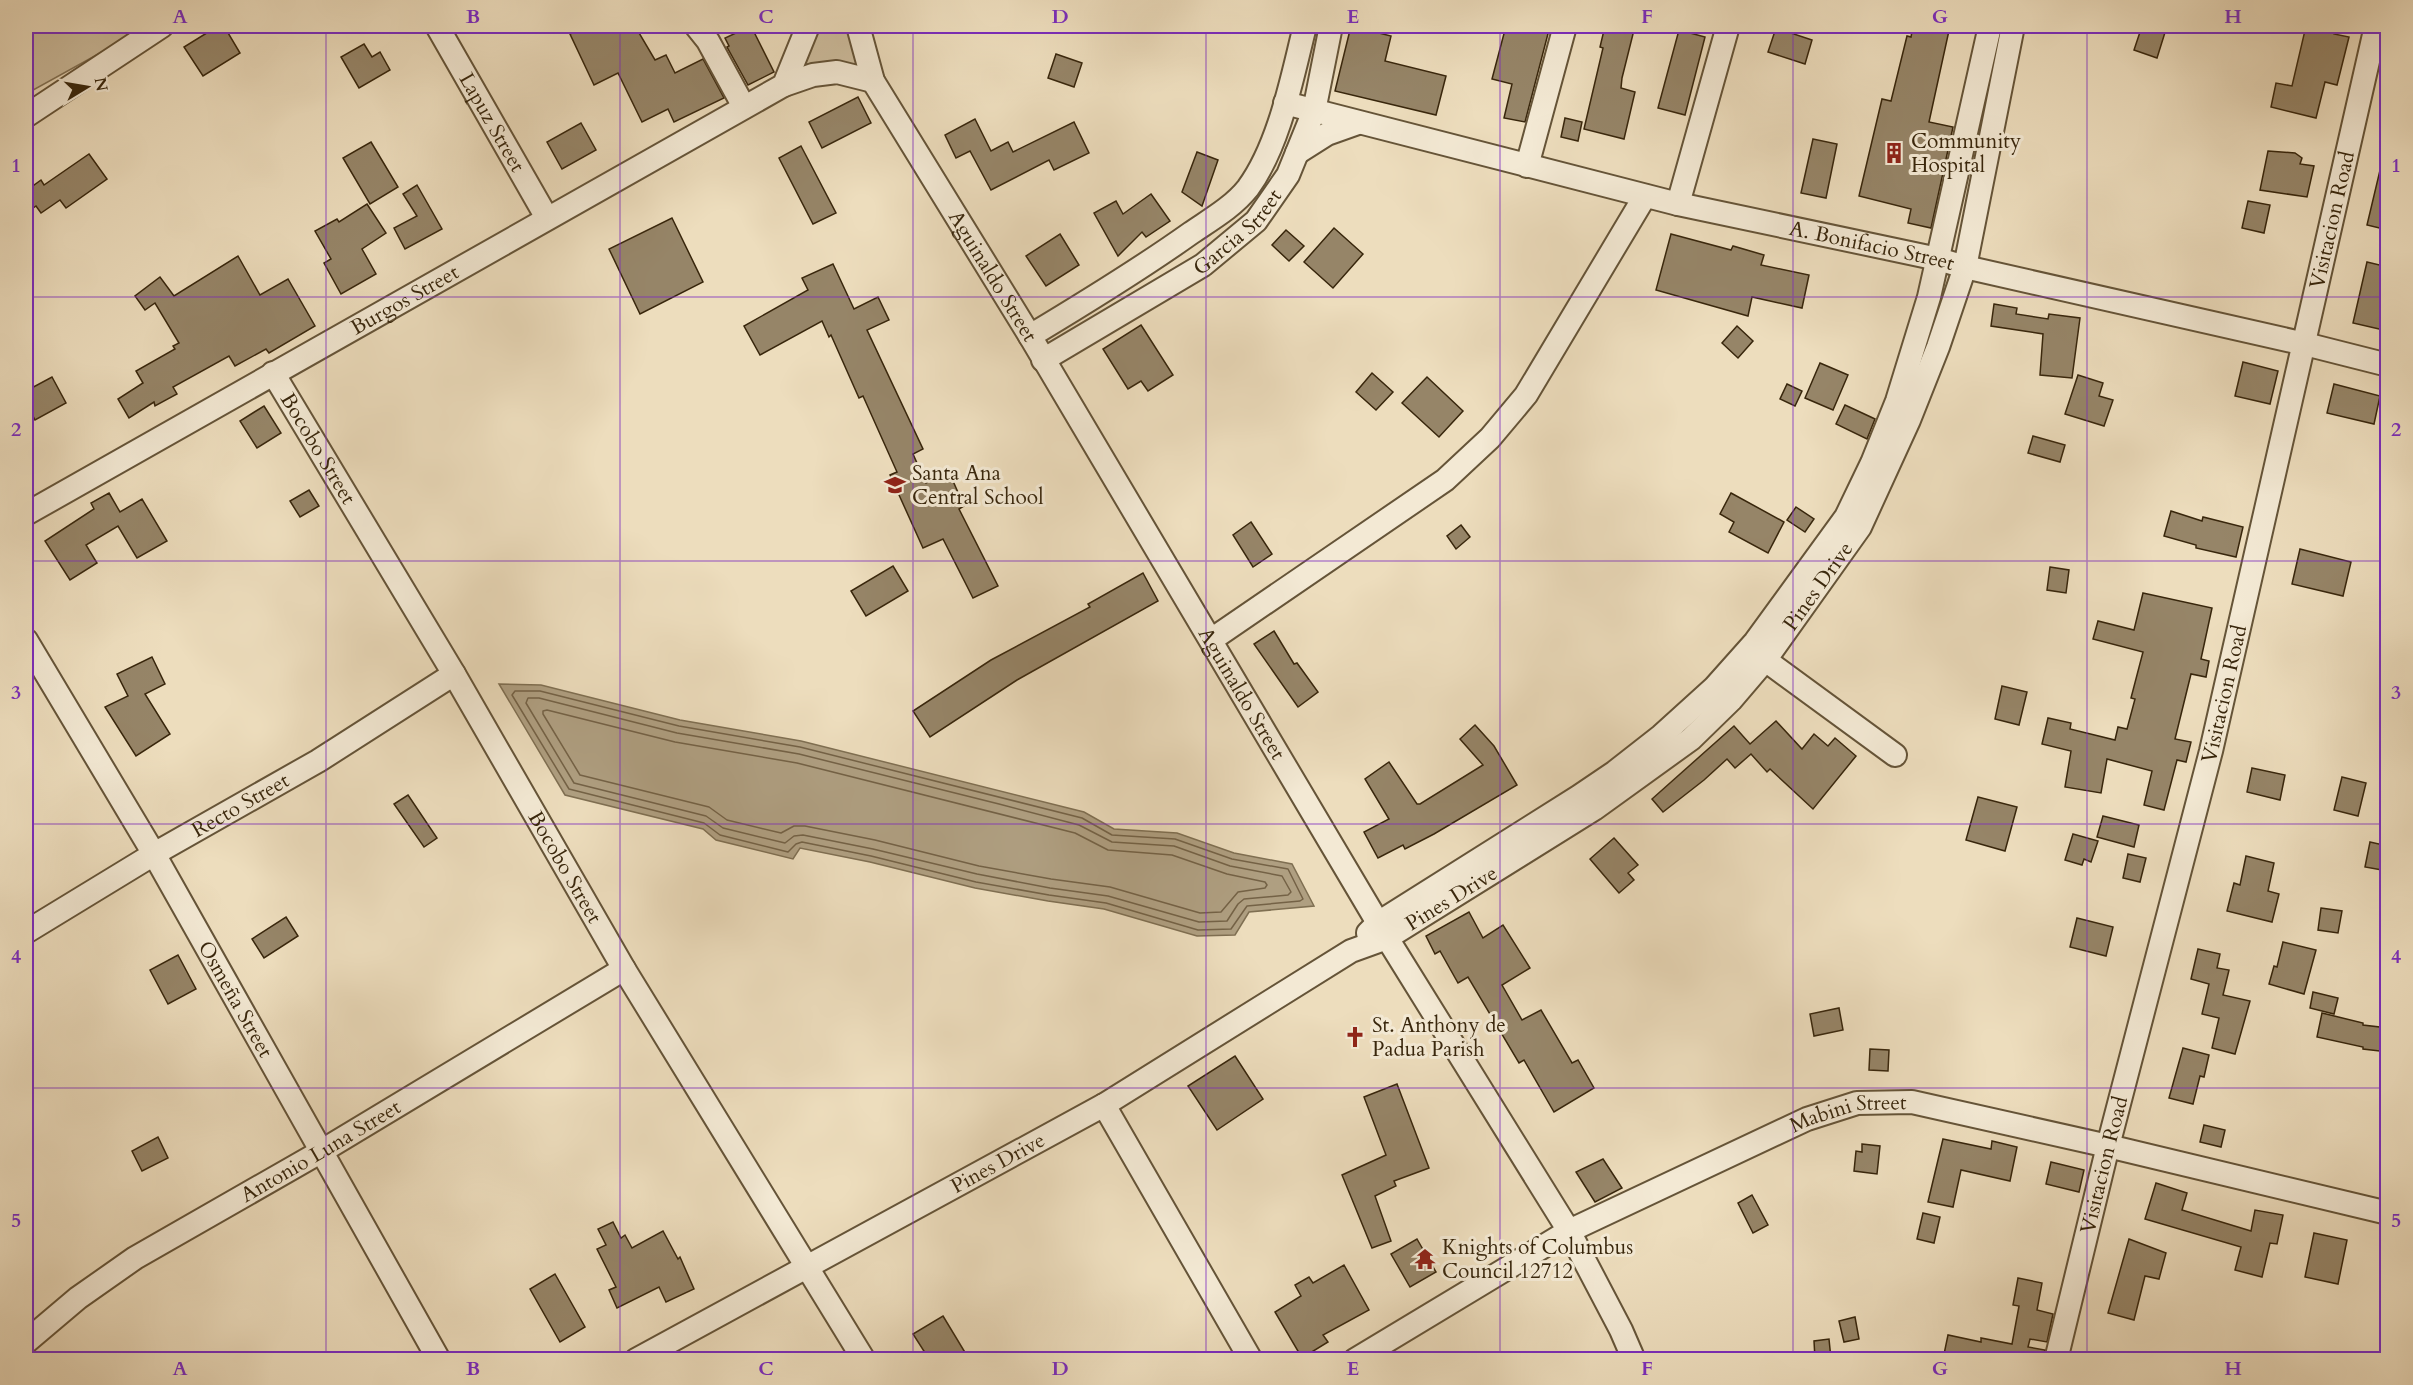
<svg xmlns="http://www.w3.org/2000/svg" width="2413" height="1385" font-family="Cardo,serif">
<rect width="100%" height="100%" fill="#edddbd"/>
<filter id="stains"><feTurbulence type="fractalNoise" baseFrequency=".00333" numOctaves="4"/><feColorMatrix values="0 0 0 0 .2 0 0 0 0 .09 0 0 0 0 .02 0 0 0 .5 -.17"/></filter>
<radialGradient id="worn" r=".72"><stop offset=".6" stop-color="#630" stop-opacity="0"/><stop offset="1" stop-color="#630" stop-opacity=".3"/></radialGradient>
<g fill="#cebe9f" stroke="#837256" stroke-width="1.5">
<polygon points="26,26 149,26 26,94"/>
<polygon points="817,26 850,26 859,65 830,61 802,65"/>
</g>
<polygon fill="#af9f81" stroke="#7f6f52" stroke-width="1.5" points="499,684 541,685 680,720 801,741 1084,812 1114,829 1177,833 1234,853 1292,864 1314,906 1249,912 1235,935 1197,936 1104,909 1048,901 975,888 870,862 800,848 793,859 716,840 703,829 565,795"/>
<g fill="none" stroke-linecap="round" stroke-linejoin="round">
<g stroke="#746246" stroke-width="1.5">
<polygon points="515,691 540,691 679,726 800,747 1082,818 1112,835 1175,839 1232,859 1288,869 1303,899 1300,901 1247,906 1231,929 1198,930 1106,903 1049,895 976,882 871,856 802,842 796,844 788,852 720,835 704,823 569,789 512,695"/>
<polygon points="528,698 539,698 677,733 799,754 999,804 1079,825 1112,842 1174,846 1230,866 1282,876 1291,892 1288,895 1244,899 1238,904 1227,921 1199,922 1108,896 1050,888 977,874 873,849 803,835 794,836 785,843 723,828 706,816 574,783 526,703"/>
<polygon points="547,710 675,742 797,763 1075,833 1108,850 1172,855 1227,874 1265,882 1267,885 1265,888 1238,892 1221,912 1200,913 1110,887 1051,879 979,866 875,840 805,826 794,826 781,833 727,820 709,807 580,775 543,714 543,711"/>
</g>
</g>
<g fill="#968568" stroke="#38260c" stroke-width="1.5">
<polygon points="218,26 224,26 240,53 203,76 184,47"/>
<polygon points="588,26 635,26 655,60 666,55 675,73 703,59 724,98 674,122 668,109 642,122 618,73 594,85 570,34"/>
<polygon points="751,26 774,72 748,85 727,47 729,46 725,38"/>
<polygon points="1351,26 1391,36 1385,61 1446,76 1436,115 1335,91"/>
<polygon points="1506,26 1550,26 1525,122 1504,118 1512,84 1492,79"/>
<polygon points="1605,26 1635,26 1622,78 1621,88 1635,92 1624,139 1584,129 1603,48 1600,47"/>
<polygon points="1913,26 1950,26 1929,122 1953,127 1931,228 1908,223 1911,209 1859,196 1882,99 1891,101 1907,36 1911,37"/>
<polygon points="2142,26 2167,26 2157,58 2134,50"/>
<polygon points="2306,26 2335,28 2334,34 2349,37 2337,85 2325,82 2316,118 2271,107 2276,83 2292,86"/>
<polygon points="1776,28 1812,40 1805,64 1768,52"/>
<polygon points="1679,30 1705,37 1685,115 1658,108"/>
<polygon points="364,44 372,57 380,52 390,70 359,88 341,57"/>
<polygon points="1056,54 1082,63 1074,87 1048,78"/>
<polygon points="858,97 871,123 822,148 809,122"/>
<polygon points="1565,118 1582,122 1578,141 1561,137"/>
<polygon points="975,119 991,151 1008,142 1013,152 1074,122 1089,153 1054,170 1049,160 991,190 970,151 956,158 945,135"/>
<polygon points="581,123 596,150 562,169 547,142"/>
<polygon points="1813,139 1837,144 1826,198 1801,193"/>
<polygon points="371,142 398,187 370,204 343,158"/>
<polygon points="801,146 836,213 813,224 779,158"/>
<polygon points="2268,151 2295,153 2302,158 2300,164 2314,166 2307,197 2260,190"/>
<polygon points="1197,152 1218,160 1202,206 1182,192"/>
<polygon points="89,154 107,179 66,208 60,200 41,213 36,206 26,213 26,191 41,180 44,185"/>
<polygon points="2381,166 2388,166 2388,230 2367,225"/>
<polygon points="417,185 442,229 405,249 394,228 417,216 403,194"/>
<polygon points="1151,194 1170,221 1146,237 1142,232 1118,256 1094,213 1116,201 1123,214"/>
<polygon points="2248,201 2270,205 2264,233 2242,228"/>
<polygon points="367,204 386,233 362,249 376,274 341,294 324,263 331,259 315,231 337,219 339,222"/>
<polygon points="672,218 703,282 640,314 609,249"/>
<polygon points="1334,228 1363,254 1333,288 1304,262"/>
<polygon points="1286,230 1304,246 1289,261 1272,245"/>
<polygon points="1060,234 1079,265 1046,286 1026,256"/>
<polygon points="1671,234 1731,250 1733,246 1764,255 1761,265 1809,275 1802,308 1752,297 1748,316 1656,290"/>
<polygon points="238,256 260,295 288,279 315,326 269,353 266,349 235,366 229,356 173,387 177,394 155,406 154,402 129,418 118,399 143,383 136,371 175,349 173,346 179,343 155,303 145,310 135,296 160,277 174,296"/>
<polygon points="2367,262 2388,267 2388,331 2353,323"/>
<polygon points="833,264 854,309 878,297 889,320 867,330 923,449 913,454 926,483 949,472 964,506 959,509 998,586 973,598 943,539 923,548 890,475 897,472 863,396 859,398 831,335 829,337 822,321 760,355 744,326 808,290 802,278"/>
<polygon points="1994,304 2017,308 2016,314 2048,319 2049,314 2080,318 2072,378 2040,375 2043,334 1991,326"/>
<polygon points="1141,325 1173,375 1148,391 1141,381 1128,389 1103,349"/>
<polygon points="1737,326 1753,341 1738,358 1722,343"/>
<polygon points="2243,362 2278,371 2270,404 2235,396"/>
<polygon points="1820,363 1848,375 1833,410 1805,398"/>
<polygon points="1372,373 1393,392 1376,410 1356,392"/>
<polygon points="2078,375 2103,383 2099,396 2113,400 2104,426 2065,414"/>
<polygon points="52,377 66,403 35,420 26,402 26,391"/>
<polygon points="1427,377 1463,411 1439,437 1402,403"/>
<polygon points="1787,384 1802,391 1795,406 1780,399"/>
<polygon points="2334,384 2380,396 2374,424 2327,413"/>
<polygon points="1845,405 1875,419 1867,439 1836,424"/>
<polygon points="264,406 281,433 257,448 240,421"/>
<polygon points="2033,436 2065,445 2060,462 2028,453"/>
<polygon points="309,490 319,506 300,517 290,501"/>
<polygon points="109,493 120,512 142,499 167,541 137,558 118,526 86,545 97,563 70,580 45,541 94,509 91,503"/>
<polygon points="1731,493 1784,522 1768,553 1729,532 1734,522 1720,514"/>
<polygon points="1796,507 1814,519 1805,532 1787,520"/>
<polygon points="2171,511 2202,521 2203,517 2243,527 2236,557 2196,548 2196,545 2164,536"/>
<polygon points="1251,522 1272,554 1253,567 1233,535"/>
<polygon points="1461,525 1470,537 1456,549 1447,536"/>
<polygon points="2300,549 2351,562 2343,596 2292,584"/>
<polygon points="893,566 908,591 866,616 851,591"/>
<polygon points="2050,567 2069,570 2066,593 2047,590"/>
<polygon points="1143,573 1158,601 1017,680 930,737 913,711 991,660 1090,607 1088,604"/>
<polygon points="2143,593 2212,608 2201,659 2209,661 2206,677 2191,674 2175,739 2191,742 2186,762 2177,760 2164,810 2144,805 2152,771 2107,759 2101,793 2065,787 2071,751 2042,744 2048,718 2071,723 2070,729 2115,740 2118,727 2127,729 2135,699 2131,698 2143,652 2093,639 2098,621 2134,630"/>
<polygon points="1274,631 1294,664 1297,663 1318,692 1298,707 1254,644"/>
<polygon points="152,657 165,684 145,694 170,734 136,756 105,707 128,696 117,674"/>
<polygon points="2002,686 2027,692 2019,725 1995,719"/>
<polygon points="1776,721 1802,749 1814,734 1828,746 1835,738 1856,756 1813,809 1770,769 1767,772 1751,754 1735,768 1727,759 1704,780 1663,812 1652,799 1734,726 1750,744"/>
<polygon points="1475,725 1494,746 1517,785 1434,834 1405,849 1403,845 1378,858 1364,832 1389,819 1365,779 1389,762 1417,804 1420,804 1483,765 1460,739"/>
<polygon points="2252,768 2285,775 2280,800 2247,792"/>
<polygon points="2342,777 2366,783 2358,816 2334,810"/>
<polygon points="408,795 437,838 424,847 394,804"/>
<polygon points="1978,797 2017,807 2005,851 1966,840"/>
<polygon points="2103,816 2139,825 2134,847 2097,837"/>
<polygon points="2073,834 2098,841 2091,862 2084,859 2082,865 2065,860"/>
<polygon points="1614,838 1638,865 1628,873 1634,880 1619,893 1590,859"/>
<polygon points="2370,842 2388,846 2388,871 2365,867"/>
<polygon points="2128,854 2146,858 2140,882 2123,878"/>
<polygon points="2246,856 2274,863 2268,891 2279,894 2272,922 2227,911 2234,883 2240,885"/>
<polygon points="2321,908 2342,911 2338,933 2318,930"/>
<polygon points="1469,912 1483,938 1503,925 1530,968 1502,985 1522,1020 1541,1010 1572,1063 1578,1060 1594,1088 1554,1112 1524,1060 1519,1063 1468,977 1458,983 1440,951 1435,954 1426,936"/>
<polygon points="286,917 298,936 264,958 252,939"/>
<polygon points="2077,918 2113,927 2106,956 2070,947"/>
<polygon points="2283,942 2316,950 2304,994 2269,984 2274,966 2277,967"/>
<polygon points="2198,949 2220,954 2217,968 2229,970 2223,995 2250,1001 2235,1054 2212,1048 2219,1018 2202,1014 2209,984 2191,979"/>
<polygon points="178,955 196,989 168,1004 150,970"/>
<polygon points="2313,992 2338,998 2334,1014 2310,1008"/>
<polygon points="1839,1008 1843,1030 1814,1036 1810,1014"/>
<polygon points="2322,1013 2363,1023 2363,1025 2388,1028 2388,1052 2363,1049 2363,1047 2317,1037"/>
<polygon points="2183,1048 2209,1055 2204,1077 2200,1076 2193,1104 2169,1098"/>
<polygon points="1870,1049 1889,1050 1888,1071 1869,1070"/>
<polygon points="1235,1056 1263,1099 1217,1130 1188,1086"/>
<polygon points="1397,1084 1429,1168 1394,1181 1396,1186 1375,1196 1391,1241 1372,1248 1342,1175 1386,1155 1364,1097"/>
<polygon points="2204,1125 2225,1130 2221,1147 2200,1142"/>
<polygon points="158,1137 168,1158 142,1171 132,1151"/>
<polygon points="1943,1139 1991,1149 1992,1141 2017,1147 2010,1181 1961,1170 1953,1207 1928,1202"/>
<polygon points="1862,1144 1880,1146 1877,1174 1854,1171 1856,1151 1862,1152"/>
<polygon points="1603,1159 1622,1188 1595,1202 1576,1172"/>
<polygon points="2051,1162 2084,1170 2079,1192 2046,1184"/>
<polygon points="2156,1183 2187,1193 2182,1210 2251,1231 2255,1210 2283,1215 2277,1244 2270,1243 2262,1277 2235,1270 2241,1247 2145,1219"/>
<polygon points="1752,1195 1768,1225 1753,1233 1738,1203"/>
<polygon points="1923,1213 1940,1217 1934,1243 1917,1239"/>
<polygon points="613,1222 621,1238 625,1235 632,1248 663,1231 678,1259 680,1257 694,1289 666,1302 659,1287 617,1308 609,1290 616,1287 597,1249 606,1245 598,1229"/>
<polygon points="2314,1233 2347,1240 2338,1284 2305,1277"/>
<polygon points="1417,1239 1436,1272 1410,1287 1391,1254"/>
<polygon points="2129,1239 2166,1253 2159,1279 2145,1276 2134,1320 2108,1313"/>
<polygon points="1344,1265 1369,1310 1323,1335 1328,1342 1302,1358 1275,1312 1301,1296 1295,1285 1309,1277 1313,1283"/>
<polygon points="555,1274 585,1327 560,1342 530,1289"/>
<polygon points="2018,1278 2042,1283 2037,1310 2053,1314 2047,1342 2030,1339 2028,1347 2045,1350 2043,1359 1943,1359 1948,1335 1981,1342 1981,1338 2012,1344 2019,1306 2013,1305"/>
<polygon points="943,1316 969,1359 929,1359 913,1334"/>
<polygon points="1855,1317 1859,1339 1844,1342 1839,1321"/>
<polygon points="1829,1339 1831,1359 1815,1359 1814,1341"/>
</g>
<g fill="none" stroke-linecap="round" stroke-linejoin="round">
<defs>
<g id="minor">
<path id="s1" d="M437 26 547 218"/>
<polyline points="696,26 708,41 744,107"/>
<path id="s2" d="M858 26 873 81 1030 336 1387 938 1569 1231 1621 1330 1634 1360"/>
<polyline points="784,85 813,75 837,72 873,81"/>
<path id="s3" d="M1285 103 1678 204 1938 259 1965 267 2305 344 2388 365"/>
<polyline points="26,116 162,26"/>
<polyline points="1297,153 1327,134 1358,123"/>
<polyline points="1527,166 1565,26"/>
<polyline points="1678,204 1728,26"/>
<path d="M1030 336C1085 303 1139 270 1191 233 1210 220 1233 207 1248 188 1280 144 1292 77 1305 26"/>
<path id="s4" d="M1043 360 1203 265 1256 221 1288 175 1314 111 1331 26"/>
<path id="s5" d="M273 373 454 674 624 969 864 1360"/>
<path id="s6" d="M26 514 784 85 808 26"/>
<path id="s7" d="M26 640 154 854 439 1360"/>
<polyline points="1211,640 1445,480 1490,438 1526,395 1645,196"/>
<polyline points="1753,651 1895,755"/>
<path id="s8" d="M26 932 154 854 318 761 454 674"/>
<polyline points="1368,933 1378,923 1578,797 1615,772 1661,736 1714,688 1755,642 1846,517 1872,463 1897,401 1929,297 1990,26"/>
<polyline points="1104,1105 1251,1360"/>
<path id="s9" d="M26 1342 78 1298 135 1258 322 1151 624 969"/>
<path id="s10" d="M636 1360 1104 1105 1351 951 1387 938 1594 809 1691 739 1731 700 1766 659 1860 527 1909 420 1938 347 1965 267 2013 26"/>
<path id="s11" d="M1355 1360 1569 1231 1807 1119 1857 1103 1912 1102 2108 1146 2388 1213"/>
<path id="s12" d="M2056 1360 2108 1146 2211 751 2376 26"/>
</g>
</defs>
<use href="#minor" stroke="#655438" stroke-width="26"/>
<use href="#minor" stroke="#f3e9d4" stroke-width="22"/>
</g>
<path fill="none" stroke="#7b2cbf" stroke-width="1.5" stroke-opacity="0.55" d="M326 26V1360M620 26V1360M913 26V1360M1206 26V1360M1500 26V1360M1793 26V1360M2087 26V1360M26 297H2388M26 561H2388M26 824H2388M26 1088H2388"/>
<defs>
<symbol id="building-bare" viewBox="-9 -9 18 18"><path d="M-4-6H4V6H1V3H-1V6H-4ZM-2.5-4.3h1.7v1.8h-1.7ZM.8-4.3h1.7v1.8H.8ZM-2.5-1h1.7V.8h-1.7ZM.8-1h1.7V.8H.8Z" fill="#8f2418" stroke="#f3e9d4" stroke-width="2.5" paint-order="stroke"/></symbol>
<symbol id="school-bare" viewBox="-9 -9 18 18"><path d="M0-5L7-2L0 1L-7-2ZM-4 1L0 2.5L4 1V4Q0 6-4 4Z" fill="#8f2418" stroke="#f3e9d4" stroke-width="2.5" paint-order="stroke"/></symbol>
<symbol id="church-bare" viewBox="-9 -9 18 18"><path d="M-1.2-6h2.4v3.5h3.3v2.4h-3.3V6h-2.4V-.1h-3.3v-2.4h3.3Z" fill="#8f2418" stroke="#f3e9d4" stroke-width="2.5" paint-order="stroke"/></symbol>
<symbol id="temple-bare" viewBox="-9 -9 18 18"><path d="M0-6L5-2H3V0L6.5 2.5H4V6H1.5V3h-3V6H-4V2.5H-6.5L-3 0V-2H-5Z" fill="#8f2418" stroke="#f3e9d4" stroke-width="2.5" paint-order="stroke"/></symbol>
</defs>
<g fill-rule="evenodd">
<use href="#building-bare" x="1879" y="138" width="30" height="30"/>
<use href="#school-bare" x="880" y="470" width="30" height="30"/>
<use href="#church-bare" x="1340" y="1022" width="30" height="30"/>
<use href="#temple-bare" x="1410" y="1244" width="30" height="30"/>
</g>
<g text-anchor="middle" stroke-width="6" stroke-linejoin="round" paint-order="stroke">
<g font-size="21" fill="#38260c" stroke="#f3e9d4">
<text dy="7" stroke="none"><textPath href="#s1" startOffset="111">Lapuz Street</textPath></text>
<text dy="7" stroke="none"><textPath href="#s12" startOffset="1173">Visitacion Road</textPath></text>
<text dy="7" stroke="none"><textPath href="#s4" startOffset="234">Garcia Street</textPath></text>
<text dy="7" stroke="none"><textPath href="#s3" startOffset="604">A. Bonifacio Street</textPath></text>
<text dy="7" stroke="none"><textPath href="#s2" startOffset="286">Aguinaldo Street</textPath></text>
<text dy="7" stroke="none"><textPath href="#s6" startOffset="435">Burgos Street</textPath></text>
<text dy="7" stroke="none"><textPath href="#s5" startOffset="88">Bocobo Street</textPath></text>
<text dy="7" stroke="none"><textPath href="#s10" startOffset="1425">Pines Drive</textPath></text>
<text dy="7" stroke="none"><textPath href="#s2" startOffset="772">Aguinaldo Street</textPath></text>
<text dy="7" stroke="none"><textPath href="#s12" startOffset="687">Visitacion Road</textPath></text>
<text dy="7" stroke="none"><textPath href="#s8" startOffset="249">Recto Street</textPath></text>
<text dy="7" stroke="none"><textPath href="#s5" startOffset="574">Bocobo Street</textPath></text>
<text dy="7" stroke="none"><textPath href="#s10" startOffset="938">Pines Drive</textPath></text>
<text dy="7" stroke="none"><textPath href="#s7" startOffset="416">Osmeña Street</textPath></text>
<text dy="7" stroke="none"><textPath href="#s11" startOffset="555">Mabini Street</textPath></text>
<text dy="7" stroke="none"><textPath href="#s9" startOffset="352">Antonio Luna Street</textPath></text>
<text dy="7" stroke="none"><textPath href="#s10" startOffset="412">Pines Drive</textPath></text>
<text dy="7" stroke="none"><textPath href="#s12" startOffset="201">Visitacion Road</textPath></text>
</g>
<g font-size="21" fill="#38260c" stroke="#f3e9d4" text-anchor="start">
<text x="1911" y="148">Community<tspan x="1911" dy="24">Hospital</tspan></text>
<text x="912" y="480">Santa Ana<tspan x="912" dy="24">Central School</tspan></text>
<text x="1372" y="1032">St. Anthony de<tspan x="1372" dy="24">Padua Parish</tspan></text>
<text x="1442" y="1254">Knights of Columbus<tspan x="1442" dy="24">Council 12712</tspan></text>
</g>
</g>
<rect width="2413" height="1385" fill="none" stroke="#edddbd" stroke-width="66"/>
<g transform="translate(87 87) rotate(79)" stroke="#f3e9d4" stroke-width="4.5" paint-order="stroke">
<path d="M0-4.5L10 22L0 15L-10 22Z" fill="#38260c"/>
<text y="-9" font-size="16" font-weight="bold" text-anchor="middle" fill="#38260c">N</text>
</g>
<rect x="33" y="33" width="2347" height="1319" fill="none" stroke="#7b2cbf" stroke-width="2"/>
<g font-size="20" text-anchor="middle" font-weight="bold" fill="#7b2cbf">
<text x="180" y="23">A</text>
<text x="473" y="23">B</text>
<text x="766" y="23">C</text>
<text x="1060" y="23">D</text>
<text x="1353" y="23">E</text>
<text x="1647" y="23">F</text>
<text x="1940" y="23">G</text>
<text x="2233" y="23">H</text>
<text x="16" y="172">1</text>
<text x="2396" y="172">1</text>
<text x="16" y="436">2</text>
<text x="2396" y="436">2</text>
<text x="16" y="699">3</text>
<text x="2396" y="699">3</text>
<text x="16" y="963">4</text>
<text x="2396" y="963">4</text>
<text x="16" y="1227">5</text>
<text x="2396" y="1227">5</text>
<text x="180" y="1375">A</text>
<text x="473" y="1375">B</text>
<text x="766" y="1375">C</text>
<text x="1060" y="1375">D</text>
<text x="1353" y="1375">E</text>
<text x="1647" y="1375">F</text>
<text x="1940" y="1375">G</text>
<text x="2233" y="1375">H</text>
</g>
<rect width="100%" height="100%" filter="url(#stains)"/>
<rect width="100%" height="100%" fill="url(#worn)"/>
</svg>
